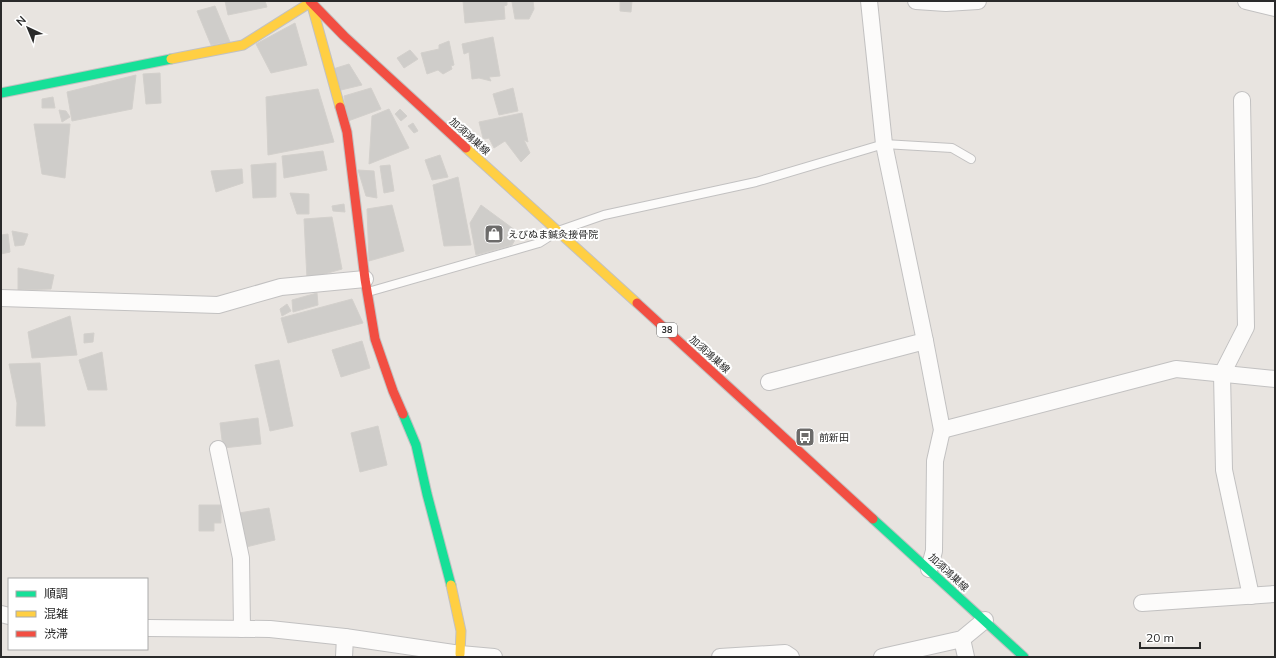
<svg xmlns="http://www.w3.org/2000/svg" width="1276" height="658" font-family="Mulish,'Noto Sans JP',sans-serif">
<rect width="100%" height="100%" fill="#e8e4e0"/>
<g fill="#cfcdca" stroke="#d3d0cc">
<polygon points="225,1 265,1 267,7 228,15"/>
<polygon points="463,1 507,1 507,5 504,6 505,19 465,23"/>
<polygon points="533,1 534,9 529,19 515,19 512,2"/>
<polygon points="620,1 632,1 631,12 620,11"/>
<polygon points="215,6 230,42 211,45 197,11"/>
<polygon points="295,23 307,65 271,73 256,44"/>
<polygon points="493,37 500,76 489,77 491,81 479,78 472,79 469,52 464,54 462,44"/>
<polygon points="449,41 454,65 451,66 452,69 443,74 438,70 427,74 421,53 439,49 439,45"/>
<polygon points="410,50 418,59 404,68 397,58"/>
<polygon points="349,64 362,85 341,90 333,69"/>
<polygon points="160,73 161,103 146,104 143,74"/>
<polygon points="136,75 132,109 72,121 67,92"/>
<polygon points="371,88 381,109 348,121 344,96"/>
<polygon points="513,88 518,111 499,115 493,94"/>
<polygon points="318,89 334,142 268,155 266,97"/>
<polygon points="53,97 55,108 42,108 42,99"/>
<polygon points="389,109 409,148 369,164 372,116"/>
<polygon points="400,109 407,116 401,121 395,114"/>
<polygon points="59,110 66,111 70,117 62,122"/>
<polygon points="522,113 528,142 524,140 530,153 521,162 505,141 494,148 489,138 485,139 483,138 479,122"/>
<polygon points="413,123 418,131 414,133 408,126"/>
<polygon points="34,124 70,124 65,178 42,174"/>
<polygon points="323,151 327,170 284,178 282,156"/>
<polygon points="440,155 448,177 432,180 425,160"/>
<polygon points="276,163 276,197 253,198 251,165"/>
<polygon points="390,165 394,191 384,193 380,166"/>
<polygon points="242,169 243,183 216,192 211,171"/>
<polygon points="358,170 374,171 377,198 366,196"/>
<polygon points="458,177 471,245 444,246 433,185"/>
<polygon points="290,193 309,194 309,214 297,214"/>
<polygon points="344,204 345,212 333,211 332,206"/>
<polygon points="392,205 404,251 369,261 367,209"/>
<polygon points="481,205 519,233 512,245 476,255 470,223"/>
<polygon points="332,217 342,269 307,279 304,219"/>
<polygon points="12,231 28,234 24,245 15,246"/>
<polygon points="8,234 10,252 1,254 1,235"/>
<polygon points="18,268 54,275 51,289 18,290"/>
<polygon points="317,293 318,305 293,312 292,300"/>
<polygon points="352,299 363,323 288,343 281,318"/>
<polygon points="287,304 291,311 282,316 280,309"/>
<polygon points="70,316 77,355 32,358 28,332"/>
<polygon points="94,333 93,342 84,343 84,334"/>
<polygon points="362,341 370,368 341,377 332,350"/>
<polygon points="102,352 107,390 88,390 79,360"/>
<polygon points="279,360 293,426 270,431 255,365"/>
<polygon points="40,363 45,426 16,426 17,403 9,364"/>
<polygon points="258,418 261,444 223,448 220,423"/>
<polygon points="378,426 387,465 360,472 351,433"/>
<polygon points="199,505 221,505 221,523 214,523 214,531 199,531"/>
<polygon points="269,508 275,540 246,547 239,513"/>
</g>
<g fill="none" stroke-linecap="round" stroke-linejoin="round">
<defs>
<polyline id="lane" points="368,292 539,243 558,231 604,215 756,182 884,144 952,148 971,159"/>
<g id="street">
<polyline points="869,1 884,144 925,341 942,430 935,461 934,551 929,569"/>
<polyline points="916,1 946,3 978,1"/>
<polyline points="1246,1 1275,8"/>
<polyline points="1242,100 1246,327 1222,374 1224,470 1251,596"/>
<polyline points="1,298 218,305 281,287 365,279"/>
<polyline points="769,382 925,341"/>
<polyline points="942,430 1176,369 1275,379"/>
<polyline points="218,449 241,558 242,629"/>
<polyline points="1142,603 1275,594"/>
<polyline points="1,614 9,616"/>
<polyline points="147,628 270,629 345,637 460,654 494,657"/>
<polyline points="962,639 966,657"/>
<polyline points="344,657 345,637"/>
<polyline points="720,657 785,653 791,657"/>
<polyline points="882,657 962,639 985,620"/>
</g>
<g id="fast">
<polyline points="1,93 171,59"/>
<polyline points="403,414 416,445 427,494 451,585"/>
<polyline points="873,519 1024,657"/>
</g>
<g id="slow">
<polyline points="171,59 243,45 311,2 340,107"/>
<polyline points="466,148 637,303"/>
<polyline points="451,585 461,631 460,654"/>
</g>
<g id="jam">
<polyline points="310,1 344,36 466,148"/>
<polyline points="340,107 347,132 365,279 375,339 393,391 403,414"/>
<polyline points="637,303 873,519"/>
</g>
</defs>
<use href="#lane" stroke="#c2c1c1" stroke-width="10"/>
<use href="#street" stroke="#c2c1c1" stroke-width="18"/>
<use href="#fast" stroke="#c2c1c1" stroke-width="11"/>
<use href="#slow" stroke="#c2c1c1" stroke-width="11"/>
<use href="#jam" stroke="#c2c1c1" stroke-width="11"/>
<use href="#lane" stroke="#fcfbfa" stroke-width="8"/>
<use href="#street" stroke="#fcfbfa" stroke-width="16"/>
<use href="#fast" stroke="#16e098" stroke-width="9"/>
<use href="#slow" stroke="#ffcf43" stroke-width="9"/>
<use href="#jam" stroke="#f24e42" stroke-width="9"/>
</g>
<defs>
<symbol id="shop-square" viewBox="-11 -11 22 22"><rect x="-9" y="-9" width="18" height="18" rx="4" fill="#6c6b6a" stroke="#fff"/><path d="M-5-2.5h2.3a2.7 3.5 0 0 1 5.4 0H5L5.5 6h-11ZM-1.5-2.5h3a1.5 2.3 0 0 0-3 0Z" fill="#fff"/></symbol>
<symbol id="bus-square" viewBox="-11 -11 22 22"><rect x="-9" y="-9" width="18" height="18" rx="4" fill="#6c6b6a" stroke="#fff"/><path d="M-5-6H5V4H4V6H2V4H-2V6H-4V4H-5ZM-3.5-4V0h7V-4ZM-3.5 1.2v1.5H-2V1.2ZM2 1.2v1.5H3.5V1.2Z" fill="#fff"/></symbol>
</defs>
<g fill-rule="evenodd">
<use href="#shop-square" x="483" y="223" width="22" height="22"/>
<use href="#bus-square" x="794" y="426" width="22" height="22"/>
</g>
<g text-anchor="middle" stroke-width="4" stroke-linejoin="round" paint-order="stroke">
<rect fill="#fff" stroke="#6a6a6a" stroke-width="1" x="657" y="323" width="20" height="14" rx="3"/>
<g font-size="9" font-weight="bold" fill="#2a2a2a">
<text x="667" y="333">38</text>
</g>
<g font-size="10" fill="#2a2a2a" stroke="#fff">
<text transform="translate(470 136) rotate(42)" y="4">加須鴻巣線</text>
<text transform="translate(710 354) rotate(42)" y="4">加須鴻巣線</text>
<text transform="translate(949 572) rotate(43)" y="4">加須鴻巣線</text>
</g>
<g font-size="10" fill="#2a2a2a" stroke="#fff" text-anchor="start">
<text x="508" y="238">えびぬま鍼灸接骨院</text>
<text x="819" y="441">前新田</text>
</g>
</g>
<rect width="1276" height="658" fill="none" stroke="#2a2a2a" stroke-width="4"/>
<rect x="8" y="578" width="140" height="72" fill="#ffffff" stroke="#aaaaaa"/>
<rect x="16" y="591" width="20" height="6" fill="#16e098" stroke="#aaaaaa"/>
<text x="44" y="598" font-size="12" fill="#2a2a2a">順調</text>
<rect x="16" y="611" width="20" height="6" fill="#ffcf43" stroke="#aaaaaa"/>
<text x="44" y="618" font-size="12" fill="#2a2a2a">混雑</text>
<rect x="16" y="631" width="20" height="6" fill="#f24e42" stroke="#aaaaaa"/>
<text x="44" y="638" font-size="12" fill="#2a2a2a">渋滞</text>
<g transform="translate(28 28) rotate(316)" stroke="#ffffff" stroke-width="3" paint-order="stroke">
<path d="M0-3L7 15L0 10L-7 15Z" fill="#2a2a2a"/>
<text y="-6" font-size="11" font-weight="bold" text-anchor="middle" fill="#2a2a2a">N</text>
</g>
<path d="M1140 642v6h60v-6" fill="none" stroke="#2a2a2a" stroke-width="2"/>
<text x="1146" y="642" font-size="12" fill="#2a2a2a" stroke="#ffffff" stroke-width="3" paint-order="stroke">20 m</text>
</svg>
